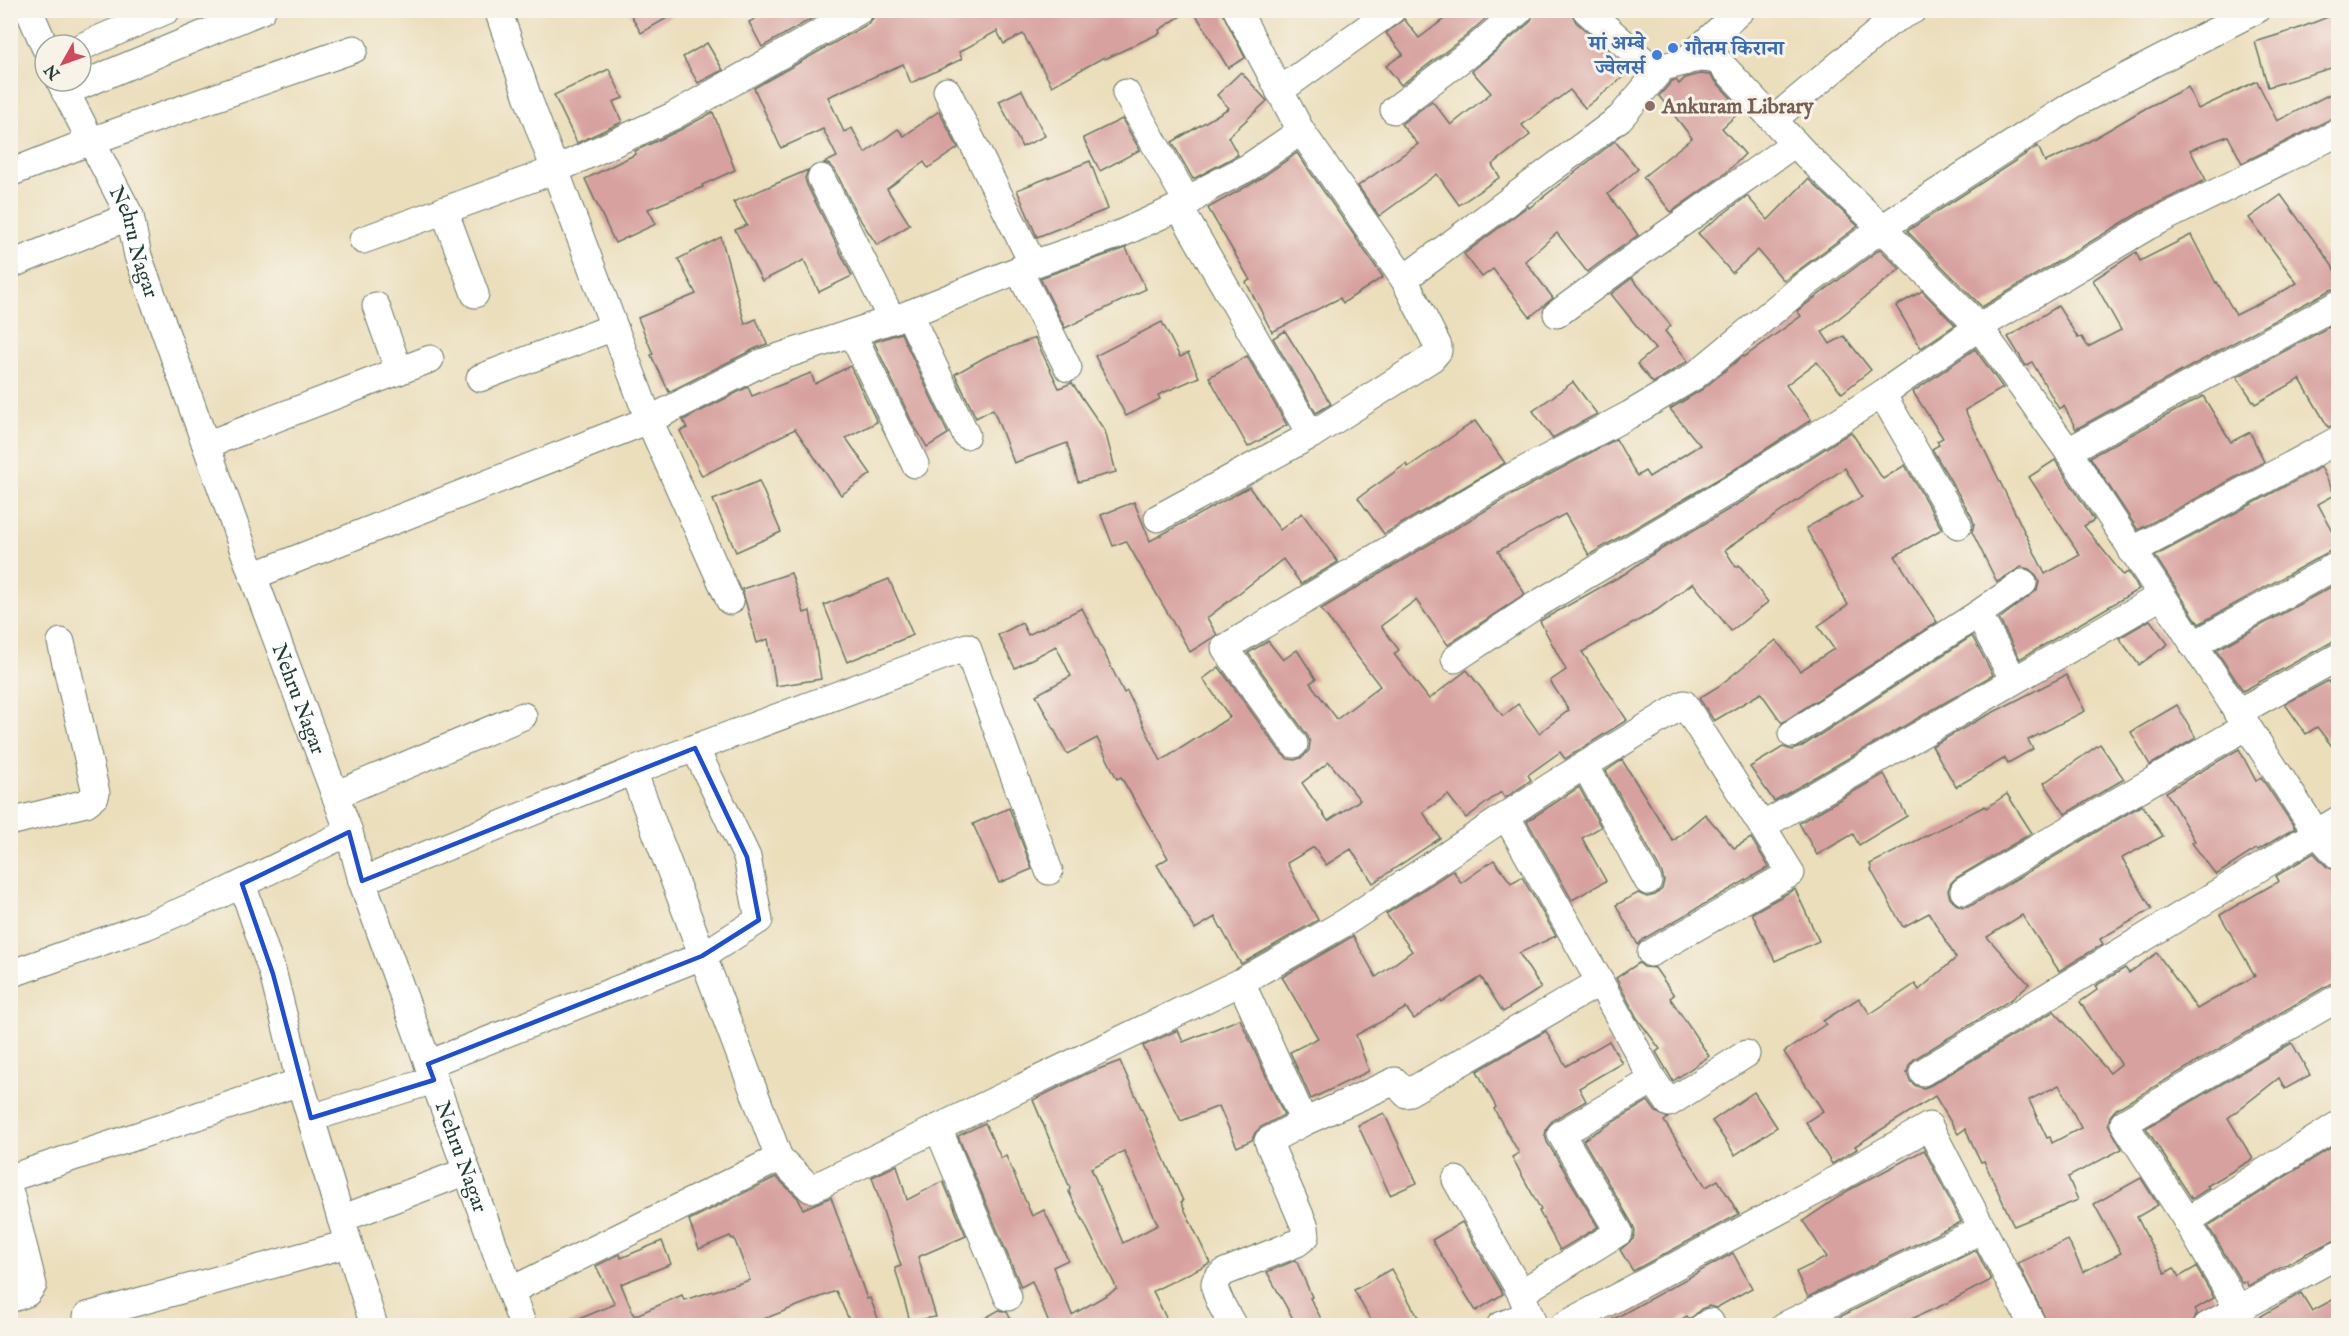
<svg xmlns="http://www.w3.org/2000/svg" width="2349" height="1336" font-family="'IM FELL English','Noto Serif Devanagari',serif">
<rect width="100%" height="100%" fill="#f7f3e8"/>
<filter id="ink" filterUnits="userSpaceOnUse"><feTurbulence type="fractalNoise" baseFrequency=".0167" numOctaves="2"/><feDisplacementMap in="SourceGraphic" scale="12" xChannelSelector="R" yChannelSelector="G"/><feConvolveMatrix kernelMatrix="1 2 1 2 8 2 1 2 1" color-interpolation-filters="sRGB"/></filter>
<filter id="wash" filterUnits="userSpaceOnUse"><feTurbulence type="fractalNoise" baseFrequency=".008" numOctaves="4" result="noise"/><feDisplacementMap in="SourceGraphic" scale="24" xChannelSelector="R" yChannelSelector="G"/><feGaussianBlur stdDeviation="1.35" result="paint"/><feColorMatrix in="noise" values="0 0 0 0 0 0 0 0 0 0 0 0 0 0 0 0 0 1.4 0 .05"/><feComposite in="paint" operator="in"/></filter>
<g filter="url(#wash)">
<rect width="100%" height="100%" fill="#ebdebb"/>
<g id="blocks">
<g fill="#d7a19f" fill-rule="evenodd">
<polygon points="628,10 681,10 641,33"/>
<polygon points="771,10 827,10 762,47 749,22"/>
<polygon points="876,10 1007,10 1011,16 1023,10 1190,10 1159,30 1160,33 1105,59 1104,57 1052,86 1023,34 1004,44 997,31 959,52 962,59 911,83 903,64 828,97 844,132 852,128 865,153 898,129 904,136 939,111 958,148 928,168 924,162 887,189 910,225 877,245 857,215 835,170 830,165 824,163 837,157 823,129 781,148 754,88 868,24 873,18"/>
<polygon points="1193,10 1221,10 1245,58 1228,68"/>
<polygon points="1456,10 1495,10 1466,36 1401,85 1386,66 1403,54 1386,33 1404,19 1419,38"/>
<polygon points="1535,10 1570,10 1576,22 1609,51 1627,74 1585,108 1570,90 1522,125 1530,135 1492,165 1500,177 1459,205 1437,174 1379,216 1358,186 1418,144 1401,124 1432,101 1451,125 1491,93 1472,71 1530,22"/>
<polygon points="2338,13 2338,66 2268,87 2255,42 2297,29"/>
<polygon points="707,43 723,70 698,83 683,57"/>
<polygon points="609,69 623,98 613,102 622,122 577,143 554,95"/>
<polygon points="1241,72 1267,101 1228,137 1238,155 1193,179 1172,142 1229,108 1217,95"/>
<polygon points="1700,74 1710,75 1742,110 1722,128 1745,154 1727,172 1671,212 1643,177 1692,138 1659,96 1672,81 1676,80 1679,84 1685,78"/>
<polygon points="2257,81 2277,121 2338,90 2338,117 2331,119 2242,163 2228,136 2190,150 2206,180 2140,212 1982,307 1907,231 2038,146 2045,162 2081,146 2146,108 2188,87 2198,109"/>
<polygon points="1022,90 1045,136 1022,147 999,101"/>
<polygon points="713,112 735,170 702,185 703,187 648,209 656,224 615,243 585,179 636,154 635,151 680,130"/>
<polygon points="1122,119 1140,150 1100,171 1083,138"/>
<polygon points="1615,141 1638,169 1608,194 1638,235 1587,272 1557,233 1525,261 1553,298 1530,317 1493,269 1482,277 1464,254 1528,206 1529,208"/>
<polygon points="1297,153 1383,277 1343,303 1340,298 1272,332 1246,282 1250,280 1208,208 1258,180"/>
<polygon points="1090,161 1108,209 1037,237 1017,190"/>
<polygon points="808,170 805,178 807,185 852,276 819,292 804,260 762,281 735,230 747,225 733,202"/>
<polygon points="1808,179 1858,226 1784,281 1758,250 1732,273 1698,233 1747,196 1768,220"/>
<polygon points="2281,195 2331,264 2338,276 2338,288 2330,290 2076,429 2064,406 2059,409 2032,362 2026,366 2008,337 2058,306 2078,338 2082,337 2088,347 2121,330 2093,280 2136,252 2140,261 2191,235 2216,283 2217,282 2236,315 2280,293 2297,283 2249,218"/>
<polygon points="721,237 745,324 756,319 767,344 754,349 669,392 651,355 653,354 638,318 696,294 678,259"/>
<polygon points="1126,248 1146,289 1065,328 1040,278"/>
<path d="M1880 249 1900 269 1822 332 1830 344 1844 336 1871 370 1842 393 1817 362 1786 385 1811 420 1732 471 1589 555 1565 514 1498 551 1525 594 1448 645 1416 600 1381 626 1399 650 1394 654 1429 699 1467 670 1503 716 1518 704 1539 733 1569 710 1550 681 1566 670 1540 621 1626 573 1648 557 1748 498 1851 432 1883 479 1905 465 1942 529 1895 556 1937 622 1782 723 1761 693 1714 721 1699 698 1719 686 1776 640 1800 671 1834 649 1818 626 1848 605 1806 528 1862 497 1845 468 1725 550 1736 567 1739 565 1768 602 1731 631 1693 583 1657 610 1582 652 1627 720 1565 759 1560 752 1528 775 1531 780 1505 798 1501 792 1466 818 1448 795 1423 812 1440 838 1373 883 1351 849 1326 865 1314 847 1287 863 1318 920 1241 964 1215 917 1195 929 1157 865 1168 858 1121 777 1117 779 1097 738 1067 754 1036 695 1071 676 1056 646 1015 668 998 635 1022 623 1028 635 1082 608 1124 693 1127 691 1161 761 1230 717 1203 679 1219 667 1281 753 1288 759 1295 760 1303 757 1309 750 1310 742 1307 735 1248 653 1268 641 1283 660 1297 650 1316 679 1310 683 1337 719 1380 686 1321 609 1508 497 1616 439 1637 476 1645 471 1649 477 1700 445 1670 409 1703 389 1743 356 1744 357 1801 316 1797 311ZM1329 762 1360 800 1328 821 1302 783Z"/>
<polygon points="1632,278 1671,326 1665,331 1688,361 1653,383 1637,364 1655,349 1611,294"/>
<polygon points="1922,291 1955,325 1921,348 1896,306"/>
<polygon points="1162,322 1180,357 1188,353 1199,377 1158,395 1160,399 1126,416 1095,356"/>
<polygon points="2338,322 2338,424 2328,427 2300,379 2255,404 2237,377"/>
<polygon points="1285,331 1331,404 1316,413 1273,338"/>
<polygon points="901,333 948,434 927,447 912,422 874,342"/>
<polygon points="1035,338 1059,388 1072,383 1105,431 1116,472 1078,482 1067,443 1014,463 993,409 976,418 955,374 987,356"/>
<polygon points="1975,349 2003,388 1965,410 2045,574 2080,555 2029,477 2055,460 2094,520 2084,526 2123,575 2128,572 2139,589 2020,659 1999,619 2037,590 2039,582 2036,575 2029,569 2021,567 1997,582 1972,532 1974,524 1972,517 1932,449 1939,445 1937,441 1943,438 1913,392"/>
<polygon points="1247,356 1287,425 1248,447 1209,377"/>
<polygon points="850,366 877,422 846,438 871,474 841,495 795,429 702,476 680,431 687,428 683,420 748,387 752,396 811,373 815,384"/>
<polygon points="1573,382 1597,414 1552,438 1533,411"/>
<polygon points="2203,396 2231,442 2250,432 2264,462 2138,530 2090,457"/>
<polygon points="1475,421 1505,463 1384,534 1358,498 1406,464 1408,467"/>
<polygon points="2321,467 2335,495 2318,504 2338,541 2338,549 2330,551 2199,624 2155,556"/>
<polygon points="759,481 781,532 736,552 713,500"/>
<polygon points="1249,487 1280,530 1302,513 1338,562 1301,584 1283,559 1207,618 1217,635 1190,652 1126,541 1113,546 1101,515 1134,502 1150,541"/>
<polygon points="791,573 804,613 810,611 821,679 776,686 768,639 757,643 742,589"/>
<polygon points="889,579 913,635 847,662 824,605"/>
<polygon points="2338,583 2338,641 2330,643 2243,691 2216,650"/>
<polygon points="2150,620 2168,644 2139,665 2119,638"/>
<polygon points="1972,636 1993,675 1774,801 1750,767 1783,747 1792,750 1801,747"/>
<polygon points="2066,675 2085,711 2028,740 2033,749 2008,763 2005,758 1956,787 1932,746 1978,720"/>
<polygon points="2328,681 2338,696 2338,754 2317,727 2306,734 2285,704"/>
<polygon points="2177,705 2196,738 2150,765 2131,732"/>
<polygon points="2100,744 2124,779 2065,814 2044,783"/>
<polygon points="2239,749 2256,781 2261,777 2295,828 2258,850 2256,849 2216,875 2192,843 2195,841 2166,792"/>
<polygon points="1622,760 1673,841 1705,814 1734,848 1751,838 1769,867 1643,939 1638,945 1616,905 1638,893 1647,897 1655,895 1662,889 1664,881 1662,873 1606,771"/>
<polygon points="1884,774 1907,816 1859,845 1853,834 1817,855 1799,823"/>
<polygon points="1579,787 1601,827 1582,838 1606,881 1572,900 1527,821"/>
<path d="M2007 794 2032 833 1956 878 1951 883 1948 890 1950 898 1956 904 1963 907 1972 905 2142 805 2163 836 2122 858 2152 909 2100 939 2103 944 2059 971 2022 915 1987 937 2029 984 2012 999 1914 1059 1909 1065 1907 1073 1910 1081 1916 1086 1924 1088 1931 1085 2054 1011 2110 1073 2121 1064 2080 1002 2097 990 2095 986 2125 968 2129 973 2157 953 2197 1009 2255 976 2220 915 2279 881 2276 876 2314 853 2327 867 2338 871V982L2330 984 2116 1109 2110 1116 2108 1124 2122 1149 2068 1177 2078 1200 2014 1226 1984 1161 1981 1162 1965 1129 1958 1134 1935 1096 1855 1146 1857 1149 1832 1164 1806 1122 1823 1111 1784 1052 1826 1024 1823 1021 1859 998 1870 1014 1915 984 1919 990 1956 958 1929 913 1903 927 1871 870 1872 869 1870 864 1985 806 1986 808ZM2059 1085 2081 1128 2052 1143 2050 1137 2047 1138 2029 1100Z"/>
<polygon points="1009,808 1032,869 999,883 973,824"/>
<polygon points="1494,860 1511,883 1522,877 1556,936 1519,953 1541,988 1503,1012 1481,977 1442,1002 1441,1000 1414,1019 1406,1008 1356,1035 1369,1071 1311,1099 1290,1052 1318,1038 1282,977 1353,936 1376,977 1412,951 1386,914 1453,870 1461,883"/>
<polygon points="1795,889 1819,941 1775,961 1752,913"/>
<polygon points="1639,963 1644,967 1655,968 1674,995 1670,998 1709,1056 1673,1081 1656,1052 1660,1049 1637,1018 1616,978"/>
<polygon points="1240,1019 1284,1115 1261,1127 1255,1133 1252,1140 1237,1147 1219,1106 1181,1121 1143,1046 1178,1030 1183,1042"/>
<polygon points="1546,1031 1566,1066 1609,1041 1622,1063 1579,1088 1586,1101 1553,1120 1547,1127 1545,1135 1547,1142 1598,1227 1560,1250 1539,1211 1541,1210 1512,1157 1519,1153 1494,1109 1496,1107 1477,1071"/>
<polygon points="2292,1043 2310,1075 2285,1089 2279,1078 2228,1118 2253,1159 2207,1186 2209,1188 2192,1199 2146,1128"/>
<path d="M1120 1061 1183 1201 1181 1202 1210 1263 1153 1291 1170 1326H1050L1032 1281 1021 1287 958 1136 985 1123 1001 1158 1006 1156 1032 1216 1044 1210 1068 1260 1053 1267 1072 1315 1117 1289 1069 1192 1070 1188 1033 1100 1086 1074ZM1124 1151 1158 1225 1123 1243 1091 1168Z"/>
<polygon points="1754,1092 1777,1127 1735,1155 1712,1121"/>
<polygon points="1648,1101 1656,1112 1668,1118 1664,1121 1706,1187 1718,1180 1739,1214 1633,1271 1620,1250 1633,1239 1635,1232 1633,1225 1583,1140"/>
<polygon points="1384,1113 1417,1183 1390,1195 1358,1125"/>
<polygon points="2338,1143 2338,1239 2305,1254 2248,1286 2246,1281 2242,1283 2208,1226"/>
<polygon points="1924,1150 1961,1222 1808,1297 1796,1272 1827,1257 1803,1221 1849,1190"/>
<polygon points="897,1165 907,1200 943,1181 966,1236 918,1257 936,1317 910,1321 895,1268 901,1266 872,1177"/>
<polygon points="776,1177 798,1198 803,1209 831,1197 867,1299 870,1298 881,1326 852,1326 836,1291 756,1322 757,1326 562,1326 615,1304 596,1266 620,1254 621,1258 662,1241 671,1264 621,1284 634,1316 682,1295 684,1300 750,1280 734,1238 732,1239 730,1236 699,1249 689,1220"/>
<polygon points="2141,1178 2158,1205 2137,1217 2165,1273 2174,1268 2179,1277 2196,1267 2214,1298 2195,1309 2197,1314 2191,1326 2049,1326 2018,1263 2068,1240 2083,1272 2121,1253 2094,1204"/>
<polygon points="1462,1222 1503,1294 1476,1311 1432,1240"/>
<polygon points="1976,1250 1991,1280 1945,1304 1896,1326 1821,1326"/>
<polygon points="1733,1253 1752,1288 1716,1308 1709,1306 1701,1309 1690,1320 1687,1316 1670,1326 1601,1326"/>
<polygon points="1296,1260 1312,1297 1310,1298 1325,1326 1297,1326 1267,1272"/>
<polygon points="1391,1269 1423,1326 1374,1326 1354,1290"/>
<polygon points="2301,1293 2312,1311 2338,1297 2338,1326 2244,1326"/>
<polygon points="999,1310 1007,1312 1014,1326 971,1326"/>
</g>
</g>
</g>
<g filter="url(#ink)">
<use href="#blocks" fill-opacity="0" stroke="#667563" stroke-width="1.5"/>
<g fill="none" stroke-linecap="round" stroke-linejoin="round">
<defs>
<g id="minor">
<polyline points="29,10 45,47"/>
<polyline points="498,10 528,98 649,420 730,601"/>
<polyline points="1237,10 1301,131 1404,279 1620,118 1662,68"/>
<path d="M1586 10 1645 62C1672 76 1690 50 1718 61L1808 157 1882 228 1979 327 2068 451 2316 832 2338 856"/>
<polyline points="81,47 167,10"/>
<polyline points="1684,62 1741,10"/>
<path id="s1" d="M60 81 130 216 138 256 253 576 349 832 362 881 523 1326"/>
<polyline points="947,91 1033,264"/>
<polyline points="1279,91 1392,10"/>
<polyline points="65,92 262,10"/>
<polyline points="1126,93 1188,203"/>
<polyline points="1394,110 1476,48 1520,10"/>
<polyline points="1773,120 1890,22 1913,10"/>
<polyline points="10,173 91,141 354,49"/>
<polyline points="821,178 892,320"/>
<polyline points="1179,207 1311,435"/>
<polyline points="444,210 475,294"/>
<polyline points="363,240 555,170 673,116 860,10"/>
<polyline points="10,265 130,216"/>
<polyline points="1019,271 1068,368"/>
<polyline points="376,306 399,371"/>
<polyline points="909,314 966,435"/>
<polyline points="1557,314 1644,250 1795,143"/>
<polyline points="852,333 915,464"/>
<polyline points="480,378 614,327"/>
<polyline points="1882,394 1958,525"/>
<polyline points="206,445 430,359"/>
<polyline points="2068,451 2338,304"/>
<polyline points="1158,518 1311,435 1432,358 1438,351 1438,346 1404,279"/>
<polyline points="2132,551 2338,440"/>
<polyline points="253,576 649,420 761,363 909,314 1033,264 1120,234 1188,203 1208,188 1249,167 1301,131"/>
<polyline points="2193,645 2338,565"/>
<polyline points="1455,659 1536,605 1740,484 1882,394 1979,327 2148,226 2338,133"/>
<polyline points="2014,680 1978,614 2023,583"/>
<polyline points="2237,713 2338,657"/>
<polyline points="1792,734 1978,614"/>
<polyline points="1294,744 1225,648 1500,483 1629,415 1693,377 1807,283 1882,228 2074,104 2256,10"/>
<polyline points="1585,765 1648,881"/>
<polyline points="335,795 523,716"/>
<polyline points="1506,816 1600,982 1406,1094 1395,1081 1304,1122 1241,982 1346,922 1551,786 1684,704 1762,826 2161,596"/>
<polyline points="10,822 86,803 95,796 96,793 61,642"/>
<polyline points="362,881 633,771 967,647 1049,871"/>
<polyline points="242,884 273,974 300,1082 341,1219"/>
<polyline points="1964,891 2247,726"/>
<polyline points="1651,953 1791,873 1762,826"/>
<polyline points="10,974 146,926 217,896 349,832"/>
<polyline points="428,1064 702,956 759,920 747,857 695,748"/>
<polyline points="1923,1072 2338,820"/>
<polyline points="1653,1080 1669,1103 1746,1054"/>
<polyline points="311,1118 434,1080"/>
<polyline points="938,1128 1008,1297"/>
<polyline points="779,1158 811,1189 1241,982"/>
<polyline points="10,1178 300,1082"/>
<polyline points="1456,1180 1521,1293 1534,1326"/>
<polyline points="10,1193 33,1285 27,1293 10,1299"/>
<polyline points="2187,1221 2124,1123 2338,998"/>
<polyline points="510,1291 779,1158 633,771"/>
<polyline points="1521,1293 1619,1232 1561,1134 1653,1080 1600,982"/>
<polyline points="2238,1308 2187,1221 2338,1125"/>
<polyline points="87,1316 347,1244"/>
<polyline points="374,1326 341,1219 467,1171"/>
<path d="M1233 1326C1228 1317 1213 1292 1215 1283 1216 1278 1221 1275 1225 1272L1297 1243 1306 1236 1305 1227 1268 1141 1304 1122"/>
<polyline points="1500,1326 1529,1314"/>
<polyline points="1563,1326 1816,1191 1929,1126 2033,1326"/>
<polyline points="1704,1326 1710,1322 1712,1326"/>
<polyline points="1784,1326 1983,1229"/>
<polyline points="2207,1326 2338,1255"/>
</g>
</defs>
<use href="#minor" stroke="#667563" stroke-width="29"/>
<use href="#minor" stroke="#fff" stroke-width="27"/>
</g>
</g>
<path fill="none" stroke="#1d4ed8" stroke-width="4.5" stroke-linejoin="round" d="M695 748 747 857 759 920 702 956 428 1064 434 1080 311 1118 273 974 242 884 349 832 362 881Z"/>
<g fill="#3f7fe0" stroke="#f7f3e8" stroke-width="2">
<circle cx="1673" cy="48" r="6"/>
<circle cx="1657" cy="55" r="6"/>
</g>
<circle fill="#8d6e63" stroke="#f7f3e8" stroke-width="2" cx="1650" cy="106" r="6"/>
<g text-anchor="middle" stroke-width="6" stroke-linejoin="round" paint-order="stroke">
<g font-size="21" font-weight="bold" fill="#366cbe" stroke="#f7f3e8" text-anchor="end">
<text x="1645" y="50">मां अम्बे<tspan x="1645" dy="24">ज्वेलर्स</tspan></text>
<text x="1685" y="55" text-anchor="start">गौतम किराना</text>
</g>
<g font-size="21" font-weight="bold" fill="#785e54" stroke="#f7f3e8" text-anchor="start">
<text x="1662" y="113">Ankuram Library</text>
</g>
<g font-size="21" fill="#1f3d34" stroke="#f7f3e8">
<text dy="7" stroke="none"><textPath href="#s1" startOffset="178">Nehru Nagar</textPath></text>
<text dy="7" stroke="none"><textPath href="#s1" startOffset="664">Nehru Nagar</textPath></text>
<text dy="7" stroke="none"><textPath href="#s1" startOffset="1150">Nehru Nagar</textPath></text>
</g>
</g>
<rect width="2349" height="1336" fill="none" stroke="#f7f3e8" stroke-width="36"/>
<g transform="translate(63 63) rotate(230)"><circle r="28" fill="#f7f3e8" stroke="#a1aaa0" stroke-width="1.5"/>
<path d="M0-4.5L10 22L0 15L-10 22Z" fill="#d1495b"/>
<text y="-9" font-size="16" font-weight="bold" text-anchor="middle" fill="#1f3d34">N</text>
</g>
</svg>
